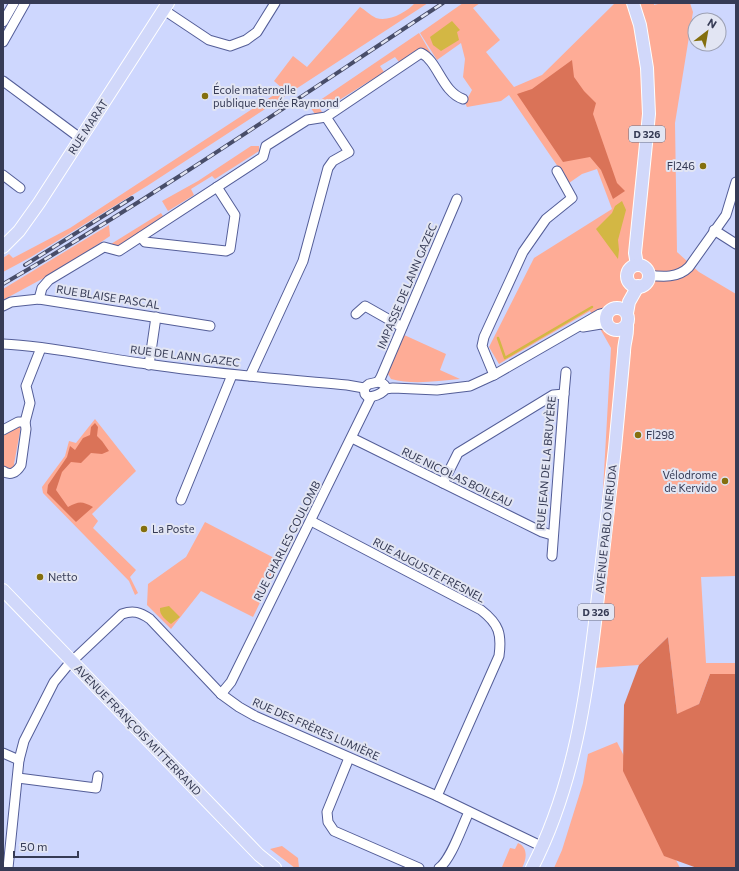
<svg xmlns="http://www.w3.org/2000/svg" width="739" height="871" font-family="Commissioner,sans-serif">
<rect width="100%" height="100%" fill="#ced7fe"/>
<g fill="#feac96">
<path d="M415 3H428L147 186 31 257 3 272V258L9 254 13 258 70 228 283 89 274 81 293 56 307 67 360 7C365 10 370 15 376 18 389 22 407 12 415 3Z"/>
<polygon points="463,3 480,3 473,8 500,40 486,52 514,87 542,75 615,3 654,3 654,5 662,3 690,3 693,12 675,123 677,252 699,272 736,294 736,576 701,577 706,663 736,663 736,674 710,674 699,704 677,715 668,637 639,665 593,668 611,348 590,311 499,364 489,347 534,258 612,209 597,169 582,174 569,183 509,95 501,101 467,107 465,103 472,90 463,77 465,59 461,43 437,60 420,33"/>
<path d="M419 33 432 55C417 44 413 53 399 62L395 57 380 66 384 72 328 107 324 103 319 107 322 112 318 114H315L310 107Z"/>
<polygon points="251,146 259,146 259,151 215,179 212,176 191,189 194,195 168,211 162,201 198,181"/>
<polygon points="161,213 163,216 117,247 111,244"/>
<polygon points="109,225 110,236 51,276 42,279 3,300 3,289"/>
<path d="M402 334 446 354 440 370 460 379C437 381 413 385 391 379L388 374V369Z"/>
<polygon points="95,419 136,471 92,514 98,521 93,528 136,570 130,577 138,593 135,595 129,581 43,493 42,487 65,456 69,441 76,443"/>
<polygon points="21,426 14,464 15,468 8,469 3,465 3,435"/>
<polygon points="205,522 280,561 253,617 201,591 171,629 147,605 148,584 186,557"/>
<polygon points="617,742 680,868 554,868 562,850 583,783 588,754"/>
<path d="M518 843C528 847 527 859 522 868H505L502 867 510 848 515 849Z"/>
<polygon points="282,846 298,858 299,868 295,868 270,849"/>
</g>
<g fill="#da7358">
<polygon points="572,60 574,77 584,91 596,103 593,114 617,183 625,191 613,199 601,170 590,157 563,162 517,94 532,89"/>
<path d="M95 423 98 427 97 436 102 441 109 451 102 454 91 453 81 463 71 462 62 472 56 490 68 507C79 501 82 501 93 507L76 522 47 493 48 485 67 457 70 446 75 450 83 438 90 435 91 427Z"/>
<polygon points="668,637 677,714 699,704 710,674 736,674 736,868 697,868 664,856 623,771 624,705 639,665"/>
</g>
<g fill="#d3b744">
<polygon points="452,21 460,30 457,32 459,40 441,51 433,45 430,37"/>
<polygon points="622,201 626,210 618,240 619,250 618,259 596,229 612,213 615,206"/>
<path d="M169 606 180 617 171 624C166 620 159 615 160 608Z"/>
</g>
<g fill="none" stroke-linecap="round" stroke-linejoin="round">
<polyline stroke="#d3b744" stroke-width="2.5" points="498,338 505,358 592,307"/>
<defs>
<g id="minor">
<polyline points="164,10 209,40 230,46 246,40 257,32 275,3"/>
<polyline points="3,22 14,3"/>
<polyline points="3,42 25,3"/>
<polyline points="3,81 80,138"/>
<polyline points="3,175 20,188"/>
<polyline points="714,230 736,244"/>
<polyline points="141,237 145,242 226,251 230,249 235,215 217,187"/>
<path d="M648 275C663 277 678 278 689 267L726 215 736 182"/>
<path d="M39 299 42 288 49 280 104 247 119 251 263 157 266 146 307 120 326 117 421 53C438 61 442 92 463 99"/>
<polyline points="3,306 11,302 39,299 210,326"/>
<polyline points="356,314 365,306 402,327"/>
<polyline points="583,327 601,324 608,326"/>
<path d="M3 344C51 346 100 358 147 364 214 374 280 379 347 385L364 388"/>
<polyline points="149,365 156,317"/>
<polyline points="494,375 482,346 484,337 523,252 546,219 572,198 557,171"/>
<polyline points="250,376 303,261 328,168 333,161 349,152 326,117"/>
<polyline points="378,382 381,377 457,199"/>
<path d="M378 382C395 386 379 397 368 397L365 394 364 388 369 384Z"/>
<polyline points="385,389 393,388 437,390 470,386 494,375 600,314 608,312"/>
<polyline points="3,430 18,422 25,422"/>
<polyline points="352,438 542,532 552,535"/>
<path d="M3 471C10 476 16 473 21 465L26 429 25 422 30 403 26 386 41 348"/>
<polyline points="443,483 458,453 553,395 564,394"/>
<polyline points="181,500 232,375"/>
<path d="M311 521 481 610C499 624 502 634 499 656L437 796"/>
<polyline points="552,556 564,394 566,372"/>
<polyline points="221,694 231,682 371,397"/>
<polyline points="3,753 19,760"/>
<polyline points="349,758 327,812 328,822 334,831 419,868"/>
<polyline points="18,778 96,788 98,776"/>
<path d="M8 868 19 760 24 741 54 682 68 665 122 614C133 610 140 612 150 619L221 694 239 707 255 716 437 796 543 847"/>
<path d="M439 868C451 860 462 826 469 812"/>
</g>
<g id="major">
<polyline points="633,3 640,25 647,68 649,114 635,253 637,265"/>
<polyline points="3,247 19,231 39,203 168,3"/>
<circle cx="638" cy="276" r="11"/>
<circle cx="617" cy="319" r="11"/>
<polyline points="627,313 629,302 638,286"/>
<polyline points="3,590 259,855 275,868"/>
<path d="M532 868C574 786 587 695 597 605 603 553 609 500 615 448 618 416 621 384 624 352 624 342 628 335 627 325"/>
</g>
</defs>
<use href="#minor" stroke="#545e98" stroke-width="11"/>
<use href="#major" stroke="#fff" stroke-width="14"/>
<use href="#minor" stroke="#fff" stroke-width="9"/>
<use href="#major" stroke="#d1d8fa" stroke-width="12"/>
<defs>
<g id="rail">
<polyline points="25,265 132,198"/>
<path d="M3 284C154 197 298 98 443 3"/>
</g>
</defs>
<use href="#rail" stroke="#484d69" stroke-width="4"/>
<use href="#rail" stroke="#e2e5f3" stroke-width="2.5" stroke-dasharray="8" stroke-linecap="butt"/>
</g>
<g fill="#846f0e" stroke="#e2e5f3" stroke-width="1.5">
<circle cx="205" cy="96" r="4"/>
<circle cx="703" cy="166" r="4"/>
<circle cx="638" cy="435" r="4"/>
<circle cx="725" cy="481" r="4"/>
<circle cx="144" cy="529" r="4"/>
<circle cx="40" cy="577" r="4"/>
</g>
<g text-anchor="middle" stroke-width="4" stroke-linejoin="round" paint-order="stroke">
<g fill="#e2e5f3" stroke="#6a6e84" stroke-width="1">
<rect x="629" y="126" width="36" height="16" rx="3"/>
<rect x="578" y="604" width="36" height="16" rx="3"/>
</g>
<g font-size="10" font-weight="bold" fill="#363b55">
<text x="647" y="138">D 326</text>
<text x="596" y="616">D 326</text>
</g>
<g font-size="11" fill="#363b55" stroke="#e2e5f3" text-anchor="start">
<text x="213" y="94">École maternelle<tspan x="213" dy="13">publique Renée Raymond</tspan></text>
<text x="695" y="170" text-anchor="end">Fl246</text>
<text x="646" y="439">Fl298</text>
<text x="717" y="479" text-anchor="end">Vélodrome<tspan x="717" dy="13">de Kervido</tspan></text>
<text x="152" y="533">La Poste</text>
<text x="48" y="581">Netto</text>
</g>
<g font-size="11" fill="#363b55" stroke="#e2e5f3">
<text transform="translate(88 127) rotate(-57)" y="4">RUE MARAT</text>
<text transform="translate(407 286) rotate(-67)" y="4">IMPASSE DE LANN GAZEC</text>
<text transform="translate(108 297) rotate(9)" y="4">RUE BLAISE PASCAL</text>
<text transform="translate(185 356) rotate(7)" y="4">RUE DE LANN GAZEC</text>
<text transform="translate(546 463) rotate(-85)" y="4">RUE JEAN DE LA BRUYÈRE</text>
<text transform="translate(457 477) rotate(26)" y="4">RUE NICOLAS BOILEAU</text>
<text transform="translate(606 529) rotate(-84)" y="4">AVENUE PABLO NERUDA</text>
<text transform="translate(287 541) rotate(-63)" y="4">RUE CHARLES COULOMB</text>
<text transform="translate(429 570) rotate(28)" y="4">RUE AUGUSTE FRESNEL</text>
<text transform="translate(316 729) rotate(24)" y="4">RUE DES FRÈRES LUMIÈRE</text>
<text transform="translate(138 730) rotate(46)" y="4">AVENUE FRANÇOIS MITTERRAND</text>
</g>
</g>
<rect width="739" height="871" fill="none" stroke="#363b55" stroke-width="8"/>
<g transform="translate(707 32) rotate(31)"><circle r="19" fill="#e2e5f3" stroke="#9da1b4"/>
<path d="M0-3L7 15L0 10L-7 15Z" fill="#846f0e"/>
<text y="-6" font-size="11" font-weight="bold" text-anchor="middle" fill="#363b55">N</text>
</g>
<path d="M14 851v6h64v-6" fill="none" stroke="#363b55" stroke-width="2"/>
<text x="20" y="851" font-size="12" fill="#363b55" stroke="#e2e5f3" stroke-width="3" paint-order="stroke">50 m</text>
</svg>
